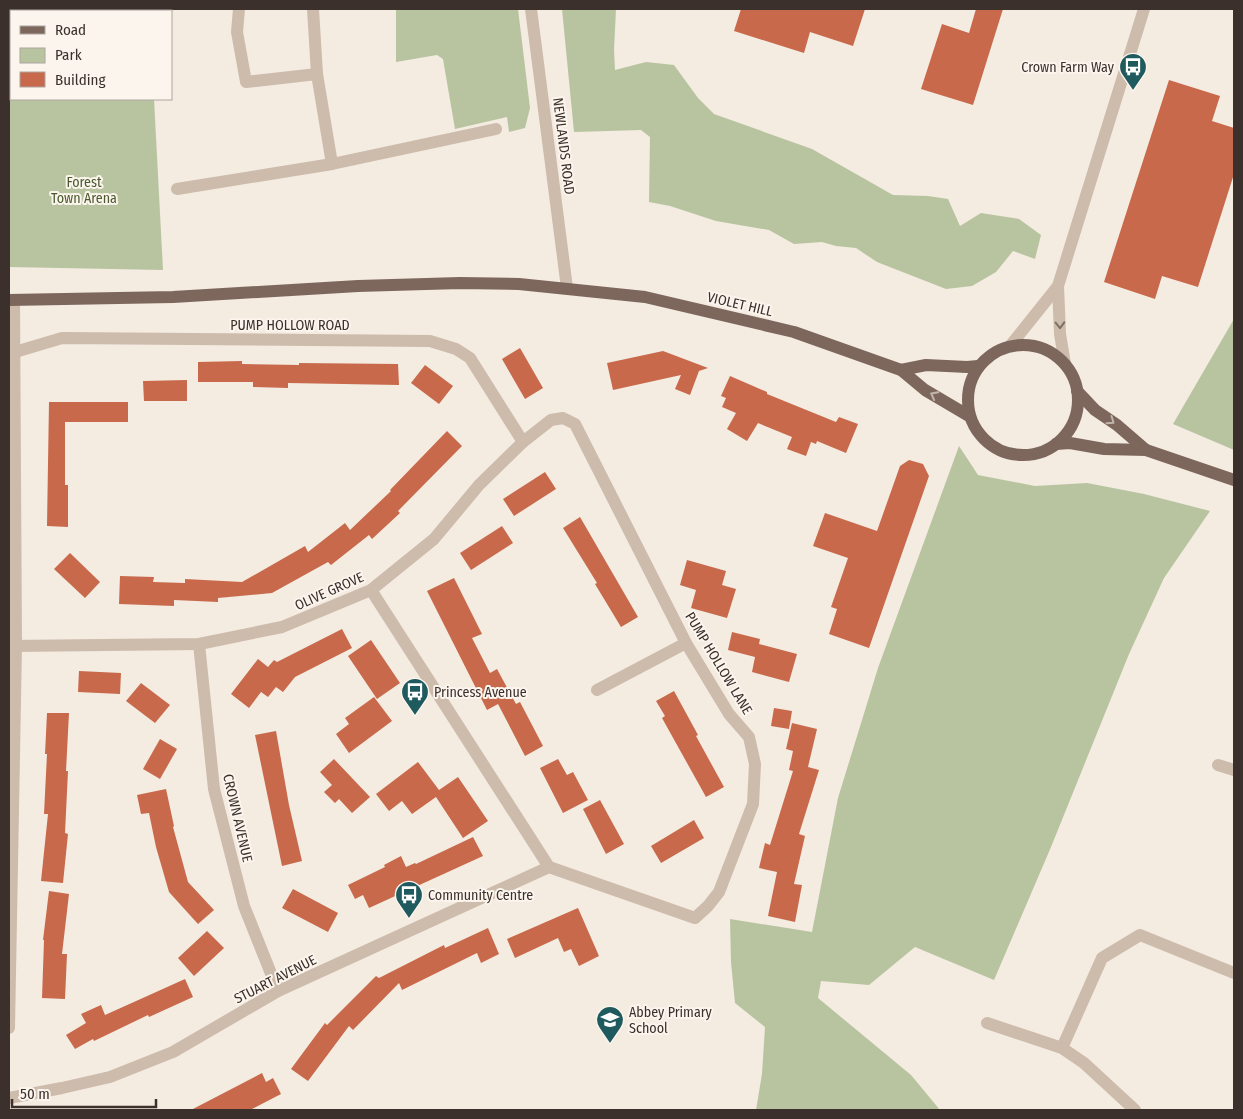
<svg xmlns="http://www.w3.org/2000/svg" width="1243" height="1119" font-family="'Fira Sans Condensed',sans-serif">
<rect width="100%" height="100%" fill="#f4ebe1"/>
<g fill="#b8c4a0">
<polygon points="9,9 150,9 150,11 11,11 11,99 154,99 163,270 9,267"/>
<polygon points="396,9 518,9 530,108 525,128 509,132 507,117 455,129 443,59 437,55 396,62"/>
<polygon points="562,9 616,9 614,50 615,70 646,62 674,65 698,98 714,114 812,149 893,195 928,196 948,199 960,226 981,213 1019,219 1041,235 1035,259 1013,251 996,272 972,286 946,289 877,262 856,248 836,246 822,242 794,244 769,230 716,221 670,206 649,202 650,137 641,130 574,132"/>
<polygon points="1234,319 1234,450 1173,424"/>
<polygon points="959,446 978,475 1035,486 1087,483 1144,494 1210,511 1164,578 1129,654 1051,847 994,980 915,947 869,985 821,981 818,998 911,1075 940,1110 756,1110 762,1074 765,1027 735,1003 731,962 730,919 812,932 838,798 878,668"/>
</g>
<g fill="#c8694b">
<polygon points="741,9 865,9 853,46 810,32 804,53 734,31"/>
<polygon points="976,9 1003,9 973,105 921,89 942,24 969,33"/>
<polygon points="1169,80 1220,96 1212,121 1234,128 1234,174 1198,287 1162,276 1155,299 1104,282"/>
<polygon points="520,348 543,388 525,399 502,359"/>
<polygon points="663,351 708,368 699,371 690,395 675,389 681,375 613,390 607,363"/>
<polygon points="242,361 242,364 299,365 299,363 398,364 399,385 288,383 288,388 253,387 253,382 198,382 198,362"/>
<polygon points="425,365 453,386 439,404 411,383"/>
<polygon points="730,376 767,392 767,394 836,422 839,417 858,424 846,453 817,441 816,444 811,442 806,456 787,449 792,437 758,423 747,441 727,429 736,413 722,407 726,398 721,396"/>
<polygon points="187,380 187,401 144,401 143,381"/>
<polygon points="49,402 128,402 128,422 65,422 65,485 68,485 68,527 47,526"/>
<polygon points="447,431 462,446 398,511 400,513 372,539 369,535 331,565 328,562 272,593 218,598 218,602 174,600 174,606 119,604 120,576 154,577 153,582 185,583 185,579 242,582 305,546 308,552 345,523 350,530 391,491 390,490"/>
<polygon points="909,460 923,464 929,476 869,648 829,634 837,609 831,607 848,558 813,546 825,513 877,531 900,466"/>
<polygon points="545,472 556,489 514,516 503,499"/>
<polygon points="580,517 638,617 621,627 595,584 597,583 563,528"/>
<polygon points="502,526 513,543 471,570 460,553"/>
<polygon points="70,553 100,582 85,598 54,569"/>
<polygon points="687,560 726,571 722,585 736,589 727,618 691,608 696,590 680,585"/>
<polygon points="454,578 482,634 472,638 490,673 497,669 516,704 520,702 543,746 525,756 498,704 487,710 427,591"/>
<polygon points="342,629 352,648 295,677 283,692 276,687 268,697 261,692 249,708 231,694 258,659 268,667 274,660 277,662"/>
<polygon points="732,632 760,639 759,644 797,654 789,682 752,672 755,657 728,650"/>
<polygon points="371,640 400,683 377,699 348,656"/>
<polygon points="79,671 121,673 120,694 78,692"/>
<polygon points="141,683 170,705 155,723 126,701"/>
<polygon points="674,691 698,735 696,736 724,787 706,797 662,718 665,716 656,701"/>
<polygon points="374,697 392,721 349,753 336,734 349,724 345,718"/>
<polygon points="774,708 792,711 789,729 771,726"/>
<polygon points="47,713 69,713 66,771 68,771 65,833 68,834 63,883 41,881 48,814 44,814 47,754 45,754"/>
<polygon points="792,723 817,729 808,767 819,770 799,834 805,836 794,884 802,885 795,922 768,916 777,872 759,868 765,843 770,845 793,771 789,770 793,751 786,749"/>
<polygon points="276,731 289,805 302,861 282,866 255,735"/>
<polygon points="160,739 177,749 160,779 143,769"/>
<polygon points="334,759 370,797 352,813 339,799 335,803 324,792 332,785 320,772"/>
<polygon points="558,759 567,775 573,772 588,800 563,813 540,768"/>
<polygon points="418,762 439,790 458,777 488,821 463,838 436,797 412,814 402,801 389,811 376,794"/>
<polygon points="166,789 174,826 173,827 188,882 214,910 198,924 169,892 156,847 149,813 141,814 137,795"/>
<polygon points="600,800 624,844 606,854 583,809"/>
<polygon points="694,820 704,838 661,863 651,846"/>
<polygon points="473,837 483,856 369,908 363,895 355,899 348,885 385,867 384,865 401,856 406,867 415,863 416,864"/>
<polygon points="293,889 338,913 328,932 282,908"/>
<polygon points="49,891 69,894 62,954 67,954 65,999 42,998 44,940 43,940"/>
<polygon points="578,908 599,956 579,966 571,949 564,952 558,938 515,958 507,939"/>
<polygon points="488,928 499,954 481,963 477,953 402,990 399,983 353,1030 349,1026 308,1081 291,1069 325,1023 327,1025 376,976 379,978 444,945 445,948"/>
<polygon points="207,931 224,948 194,976 178,958"/>
<polygon points="185,979 193,997 149,1017 148,1015 94,1041 93,1039 75,1049 66,1035 86,1023 81,1014 101,1005 105,1015"/>
<polygon points="262,1073 266,1082 273,1078 281,1094 250,1110 191,1110"/>
</g>
<g fill="none" stroke-linecap="round" stroke-linejoin="round">
<g stroke="#cdbbac" stroke-width="12">
<polyline points="239,9 237,32 246,82 317,74"/>
<polyline points="313,9 317,74 332,164"/>
<polyline points="531,9 567,288"/>
<polyline points="177,189 332,164 496,129"/>
<polyline points="1010,346 1058,286"/>
<polyline points="9,351 15,352 62,338 430,341 456,349 470,358 523,442"/>
<polyline points="1065,364 1060,334 1058,286 1144,9"/>
<polyline points="199,644 214,789 244,906 278,991"/>
<polyline points="9,646 199,644 282,627 371,590 434,539 479,485 523,442 551,420 563,418 575,424 686,643 729,714 749,737 755,764 753,804 719,892 708,906 695,918 549,867 371,590"/>
<polyline points="597,690 686,643"/>
<polyline points="1218,765 1234,770"/>
<polyline points="987,1023 1062,1048 1084,1063 1135,1110"/>
<polyline points="9,1028 16,646 14,301"/>
<polyline points="1062,1048 1102,958 1140,935 1234,973"/>
<polyline points="9,1098 62,1088 110,1077 173,1052 278,991 549,867"/>
</g>
<g stroke="#7d675c" stroke-width="12">
<polyline points="9,300 173,297 358,286 460,283 519,284 645,297 794,332 901,370 925,390 969,416"/>
<circle cx="1023" cy="400" r="55"/>
<polyline points="901,370 926,365 967,367 978,366"/>
<polyline points="1077,391 1095,410 1117,425 1146,450"/>
<polyline points="1056,444 1070,443 1104,449 1146,450 1234,480"/>
</g>
</g>
<defs><path id="oneway-chevron" d="M-2-3.5L2.5 0L-2 3.5" fill="none" stroke-width="1.6" stroke-linecap="round" stroke-linejoin="round" transform="scale(1.25)"/></defs>
<use stroke="#7d6f65" href="#oneway-chevron" transform="translate(1060 325) rotate(88)"/>
<g stroke="#c2b5ac">
<use href="#oneway-chevron" transform="translate(934 395) rotate(-152)"/>
<use href="#oneway-chevron" transform="translate(1111 421) rotate(35)"/>
</g>
<defs>
<symbol id="bus-pin" viewBox="-11 -11 22 30"><path d="M0 17L-7.5 6A9.5 9.5 0 1 1 7.5 6Z" fill="#1f5a5e" stroke="#fbf5ee"/><path d="M-5-6H5V4H4V6H2V4H-2V6H-4V4H-5ZM-3.5-4V0h7V-4ZM-3.5 1.2v1.5H-2V1.2ZM2 1.2v1.5H3.5V1.2Z" fill="#fff"/></symbol>
<symbol id="school-pin" viewBox="-11 -11 22 30"><path d="M0 17L-7.5 6A9.5 9.5 0 1 1 7.5 6Z" fill="#1f5a5e" stroke="#fbf5ee"/><path d="M0-5L7-2L0 1L-7-2ZM-4 1L0 2.5L4 1V4Q0 6-4 4Z" fill="#fff"/></symbol>
</defs>
<g fill-rule="evenodd">
<use href="#bus-pin" x="1117" y="51" width="32" height="43"/>
<use href="#bus-pin" x="399" y="676" width="32" height="43"/>
<use href="#bus-pin" x="393" y="879" width="32" height="43"/>
<use href="#school-pin" x="594" y="1004" width="32" height="43"/>
</g>
<g text-anchor="middle" stroke-width="4" stroke-linejoin="round" paint-order="stroke">
<g font-size="14" fill="#3b302b" stroke="#fbf5ee" text-anchor="start">
<text x="1114" y="72" text-anchor="end">Crown Farm Way</text>
<text x="434" y="697">Princess Avenue</text>
<text x="428" y="900">Community Centre</text>
<text x="629" y="1017">Abbey Primary<tspan x="629" dy="16">School</tspan></text>
</g>
<g font-size="14" fill="#3b302b" stroke="#fbf5ee">
<text transform="translate(564 146) rotate(83)" y="5">NEWLANDS ROAD</text>
<text transform="translate(740 304) rotate(13)" y="5">VIOLET HILL</text>
<text x="290" y="330">PUMP HOLLOW ROAD</text>
<text transform="translate(329 591) rotate(-24)" y="5">OLIVE GROVE</text>
<text transform="translate(719 663) rotate(59)" y="5">PUMP HOLLOW LANE</text>
<text transform="translate(238 818) rotate(77)" y="5">CROWN AVENUE</text>
<text transform="translate(275 979) rotate(-27)" y="5">STUART AVENUE</text>
</g>
<g font-size="14" fill="#4a5a2e" stroke="#fbf5ee">
<text x="84" y="187">Forest<tspan x="84" dy="16">Town Arena</tspan></text>
</g>
</g>
<rect width="1243" height="1119" fill="none" stroke="#3b302b" stroke-width="20"/>
<rect x="10" y="10" width="162" height="90" fill="#fbf5ee" stroke="#aea6a0"/>
<rect x="20" y="26" width="25" height="8" fill="#7d675c" stroke="#aea6a0"/>
<text x="55" y="35" font-size="15" fill="#3b302b">Road</text>
<rect x="20" y="48" width="25" height="15" fill="#b8c4a0" stroke="#aea6a0"/>
<text x="55" y="60" font-size="15" fill="#3b302b">Park</text>
<rect x="20" y="72" width="25" height="15" fill="#c8694b" stroke="#aea6a0"/>
<text x="55" y="85" font-size="15" fill="#3b302b">Building</text>
<path d="M12 1099v8h144v-8" fill="none" stroke="#3b302b" stroke-width="2.5"/>
<text x="20" y="1099" font-size="15" fill="#3b302b" stroke="#fbf5ee" stroke-width="4" paint-order="stroke">50 m</text>
</svg>
